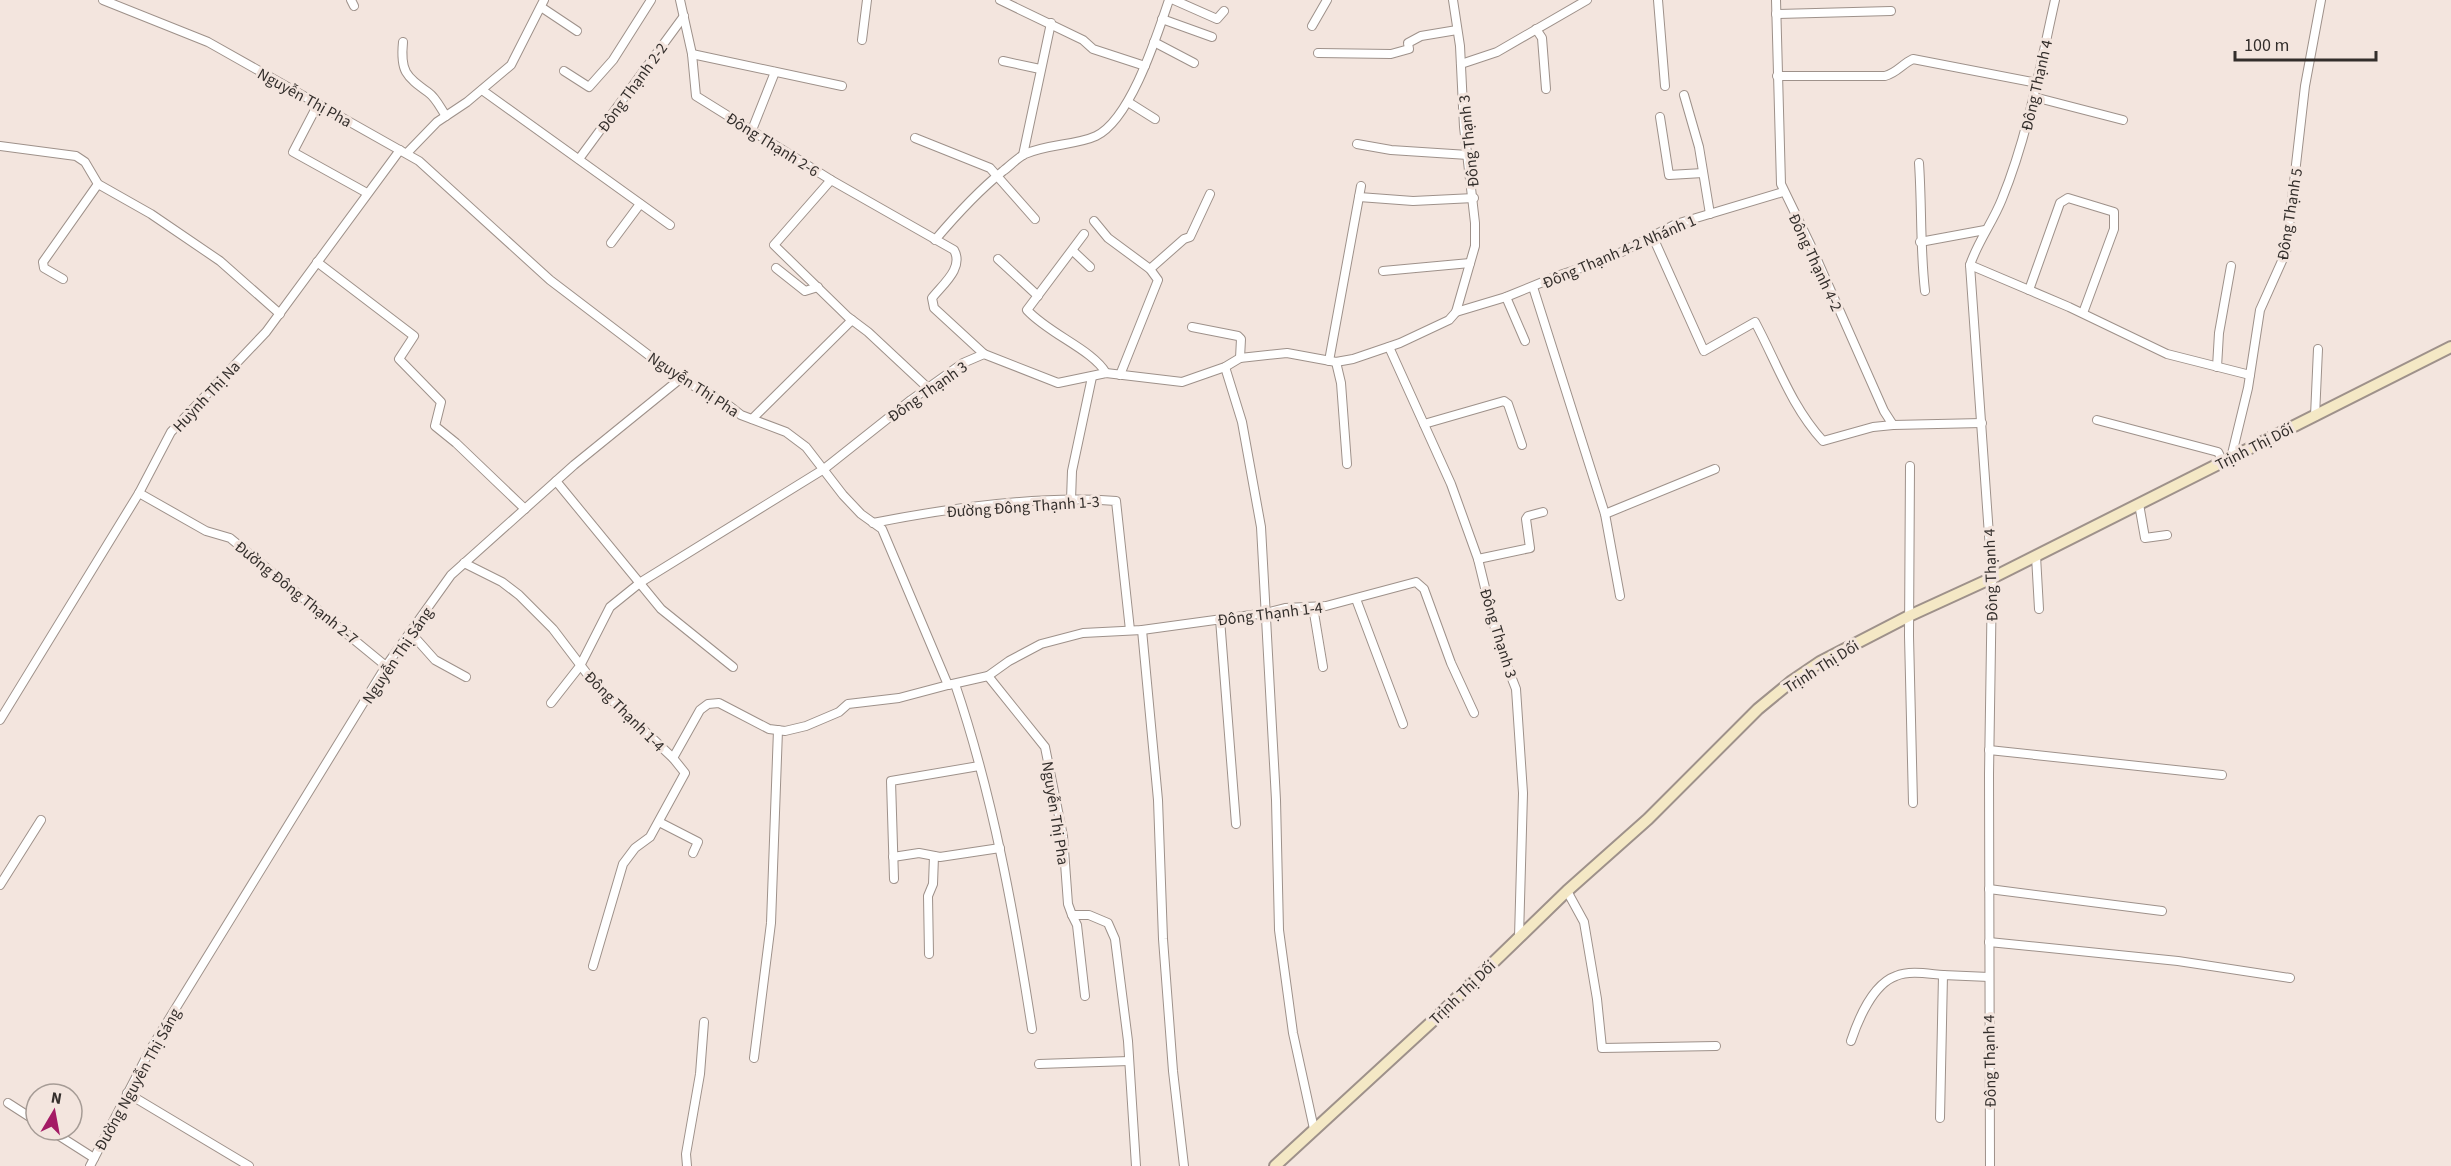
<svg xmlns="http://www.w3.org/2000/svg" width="2451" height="1166" font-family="'Source Sans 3',sans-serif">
<rect width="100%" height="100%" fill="#f3e5de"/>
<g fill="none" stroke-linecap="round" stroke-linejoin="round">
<defs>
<g id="street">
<polyline points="103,0 208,42 419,161 550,280 680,379 723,401 741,415 786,432 806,447 843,495 861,514 882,529 948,685 988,676 1045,747 1063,836 1068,904 1072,915 1089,915 1108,923 1115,939 1128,1041 1136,1166"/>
<polyline points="351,0 354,6"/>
<path d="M680 0 692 54 696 96 831 180 954 250C964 268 943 284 932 298L934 308 984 354"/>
<polyline points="1000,0 1083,40 1093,49 1145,66"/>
<polyline points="1174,0 1217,19 1224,11"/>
<polyline points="1658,0 1665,86"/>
<polyline points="1776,0 1781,184 1811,246 1884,411 1893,425 1982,423"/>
<polyline points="541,7 577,31"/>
<polyline points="1776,14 1891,11"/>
<polyline points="1162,19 1212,37"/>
<polyline points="1312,26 1327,0"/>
<polyline points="1536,29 1542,38 1546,89"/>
<polyline points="862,40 867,0"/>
<path d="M403 42C400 72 406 76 429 93 436 98 441 109 446 116"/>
<polyline points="1154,42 1194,63"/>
<polyline points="1318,53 1391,54 1409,49 1408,43 1421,36 1457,30"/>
<polyline points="692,54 842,86"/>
<polyline points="1003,61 1040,69"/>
<polyline points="1461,64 1497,52 1587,0"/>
<polyline points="564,71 589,87 613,60 651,0"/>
<path d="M1777 76H1885C1897 73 1902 64 1913 59L2037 83"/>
<polyline points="482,90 670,225"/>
<polyline points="1684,95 1699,147 1710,214"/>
<polyline points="2034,97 2123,120"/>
<polyline points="1128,102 1155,119"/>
<polyline points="318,104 293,152 367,193"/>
<polyline points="1660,117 1669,175 1703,173"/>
<polyline points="752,130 775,72"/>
<polyline points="915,138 990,168 1035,219"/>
<polyline points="1357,144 1391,150 1468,155"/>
<polyline points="0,146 76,156 85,162 98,184 151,214 220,261 280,314"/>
<polyline points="407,153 437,122 467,102 511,65 544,0"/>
<polyline points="1023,155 1051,23"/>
<polyline points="579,159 684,16"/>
<path d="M1919 163C1922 207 1920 248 1925 291"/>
<polyline points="831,180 774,245 848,317 868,332 928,388"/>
<polyline points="1359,197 1413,201 1474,198"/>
<polyline points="1094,221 1108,238 1150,269 1158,280 1120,375"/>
<path d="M1084 234 1027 310C1049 334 1093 350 1106 373"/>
<path d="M1652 235 1704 351 1755 322C1777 363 1791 406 1823 441L1873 427 1893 425"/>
<path d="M935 240C957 214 977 192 1003 171 1010 166 1017 158 1025 154 1047 144 1077 145 1096 136 1131 119 1157 35 1169 0"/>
<polyline points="1920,242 1985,230"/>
<polyline points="611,243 640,204"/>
<polyline points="1073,251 1090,267"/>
<polyline points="998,259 1038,296"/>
<polyline points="317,262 414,336 399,359 441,402 435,426 456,443 525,509"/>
<polyline points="1970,265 2069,307 2167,354 2250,375"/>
<polyline points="776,268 805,291 818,287"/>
<polyline points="1150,269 1184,239 1190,237 1210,194"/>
<polyline points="1383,271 1470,263"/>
<polyline points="63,279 44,268 43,262 98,184"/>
<polyline points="1533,287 1605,514 1620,596"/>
<polyline points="2029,290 2060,203 2068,198 2114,212 2114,229 2083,313"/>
<polyline points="1506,297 1525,341"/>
<polyline points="1456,312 1506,297 1560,275 1608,259 1676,224 1783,192"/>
<polyline points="1192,327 1238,336 1241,339 1240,358"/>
<polyline points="1389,347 1451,484 1478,559 1499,645 1516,689 1523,793 1519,937"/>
<polyline points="1329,361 1361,186"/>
<polyline points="1336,362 1341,383 1347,464"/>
<polyline points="1225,367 1242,422 1261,527 1276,800 1279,930 1293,1033 1314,1129"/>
<polyline points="2217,367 2219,333 2231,266"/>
<polyline points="2315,416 2318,349"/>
<polyline points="752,419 852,320"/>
<polyline points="2097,420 2218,452 2223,462"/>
<polyline points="1424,424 1504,401 1508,404 1522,445"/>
<polyline points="2231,458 2248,388 2260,310 2286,252 2305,86 2321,0"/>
<polyline points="1910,466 1909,636 1913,803"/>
<polyline points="556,481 661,609 733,667"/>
<polyline points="139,493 206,531 230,538 386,666"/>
<polyline points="1071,500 1072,471 1092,377"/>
<polyline points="2139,504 2145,538 2167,535"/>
<polyline points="1605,514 1715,469"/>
<path d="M873 523C949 508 1039 495 1116 501L1130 630"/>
<polyline points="2036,556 2039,609"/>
<polyline points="1478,559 1530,548 1526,519 1528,516 1543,512"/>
<polyline points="464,563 502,582 519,595 553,629 594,683 673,758 700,710 708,704 719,703 769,729 785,731 806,726 839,712 848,704 899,698 948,685"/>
<polyline points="1356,599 1403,724"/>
<polyline points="1313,607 1323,667"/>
<polyline points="1220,619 1236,824"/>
<polyline points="1142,630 1158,800 1163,939 1173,1071 1184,1166"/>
<polyline points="410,632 435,660 466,677"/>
<polyline points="988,676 1009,661 1041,644 1083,633 1142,630 1266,613 1285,608 1326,606 1416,582 1424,589 1451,663 1474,713"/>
<path d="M955 684C993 796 1014 913 1032 1029"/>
<polyline points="551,703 580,666 610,607 641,582 824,469 911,400 963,363 984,354 1058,383 1106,373 1182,382 1225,367 1240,358 1287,353 1336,362 1353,359 1400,343 1449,320 1456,312 1475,246 1475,223 1464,127 1460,46 1453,0"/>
<polyline points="0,720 139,493 171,432 266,332 400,150"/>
<polyline points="1989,750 2222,775"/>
<polyline points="659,822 698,842 693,853"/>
<polyline points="893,857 919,853 940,857 1000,848"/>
<polyline points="894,879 891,781 979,766"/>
<polyline points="0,885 41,820"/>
<polyline points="1989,889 2162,911"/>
<polyline points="1567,891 1584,922 1597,999 1602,1048 1716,1046"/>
<polyline points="1072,915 1077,925 1085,996"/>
<polyline points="1989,942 2178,961 2290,978"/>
<polyline points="929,954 928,896 933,884 934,856"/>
<polyline points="593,966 623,864 635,848 650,837 685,773 673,758"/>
<path d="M1851 1041C1858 1020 1873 984 1896 976 1910 970 1929 974 1943 975"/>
<polyline points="754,1058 771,923 778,730"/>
<polyline points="1039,1064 1129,1061"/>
<polyline points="127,1093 249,1166"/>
<polyline points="8,1103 36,1121"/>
<polyline points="1940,1118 1943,975 1989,977"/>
<polyline points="50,1130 94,1158"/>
<polyline points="90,1166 150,1050 386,666 451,575 574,465 680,379"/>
<polyline points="687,1166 686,1154 700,1074 704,1022"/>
<path d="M1990 1166 1989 774 1992 578 1970 265C1978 241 1993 222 2002 199 2028 135 2040 67 2055 0"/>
</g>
<polyline id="secondary" points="1275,1166 1438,1016 1567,891 1648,819 1758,709 1792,681 1820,662 1909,616 1992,578 2451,347"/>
</defs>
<use href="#street" stroke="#9e918a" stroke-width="10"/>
<use href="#secondary" stroke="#9e918a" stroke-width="14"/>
<use href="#street" stroke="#fff" stroke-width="8"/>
<use href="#secondary" stroke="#f4e8c5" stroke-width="10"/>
</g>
<g text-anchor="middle" stroke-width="6" stroke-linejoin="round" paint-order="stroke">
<g font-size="16" fill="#332e2b" stroke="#f3e5de">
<text transform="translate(2036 85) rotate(-77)" y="6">Đông Thạnh 4</text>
<text transform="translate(632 87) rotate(-54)" y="6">Đông Thạnh 2-2</text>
<text transform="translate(305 97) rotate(29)" y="6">Nguyễn Thị Pha</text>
<text transform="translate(1468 141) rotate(-96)" y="6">Đông Thạnh 3</text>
<text transform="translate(773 144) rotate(32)" y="6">Đông Thạnh 2-6</text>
<text transform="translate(2289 214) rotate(-81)" y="6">Đông Thạnh 5</text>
<text transform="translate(1619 251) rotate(-23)" y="6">Đông Thạnh 4-2 Nhánh 1</text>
<text transform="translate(1816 262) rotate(65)" y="6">Đông Thạnh 4-2</text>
<text transform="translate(694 384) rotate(33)" y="6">Nguyễn Thị Pha</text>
<text transform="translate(927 391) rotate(-35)" y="6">Đông Thạnh 3</text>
<text transform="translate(206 396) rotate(-47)" y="6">Huỳnh Thị Na</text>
<text transform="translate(2254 446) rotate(-27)" y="6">Trịnh Thị Dối</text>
<text transform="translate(1023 506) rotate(-4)" y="6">Đường Đông Thạnh 1-3</text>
<text transform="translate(1990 575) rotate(-92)" y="6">Đông Thạnh 4</text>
<text transform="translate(297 592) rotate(39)" y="6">Đường Đông Thạnh 2-7</text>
<text transform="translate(1270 613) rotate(-7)" y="6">Đông Thạnh 1-4</text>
<text transform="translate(1499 633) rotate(73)" y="6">Đông Thạnh 3</text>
<text transform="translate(397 655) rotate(-56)" y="6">Nguyễn Thị Sáng</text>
<text transform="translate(1821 666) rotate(-32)" y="6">Trịnh Thị Dối</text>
<text transform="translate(625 711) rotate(45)" y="6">Đông Thạnh 1-4</text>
<text transform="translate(1056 813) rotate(81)" y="6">Nguyễn Thị Pha</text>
<text transform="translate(1462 992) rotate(-44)" y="6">Trịnh Thị Dối</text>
<text transform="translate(1989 1061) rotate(-91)" y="6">Đông Thạnh 4</text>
<text transform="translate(137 1079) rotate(-61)" y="6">Đường Nguyễn Thị Sáng</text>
</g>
</g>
<g transform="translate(54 1112) rotate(10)"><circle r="28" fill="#f3e5de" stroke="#a69c96" stroke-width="1.5"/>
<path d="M0-4.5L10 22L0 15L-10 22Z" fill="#a41b65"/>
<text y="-9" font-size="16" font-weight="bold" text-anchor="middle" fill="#332e2b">N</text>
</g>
<path d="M2235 51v9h141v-9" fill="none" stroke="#332e2b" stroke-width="3"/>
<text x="2244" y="51" font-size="18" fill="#332e2b" stroke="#f3e5de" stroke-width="4.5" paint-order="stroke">100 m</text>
</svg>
